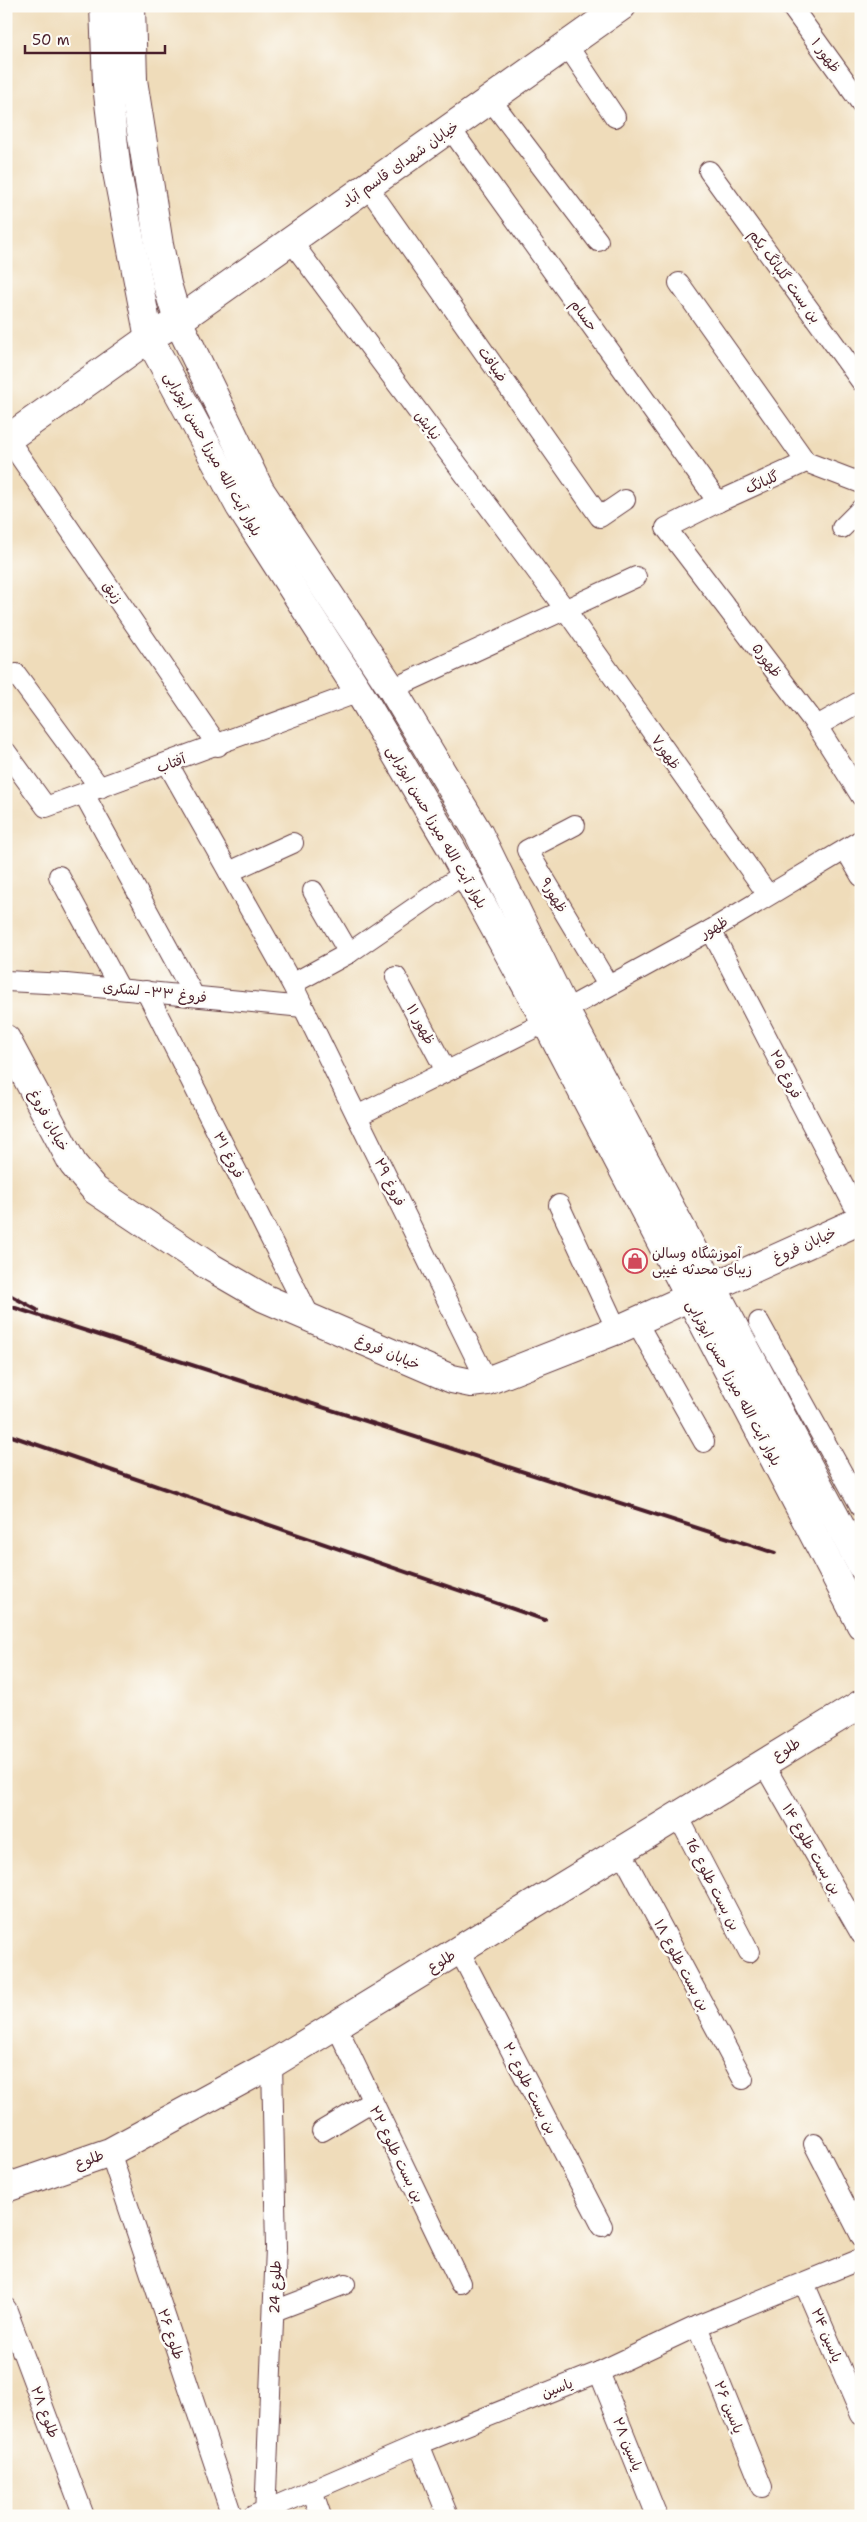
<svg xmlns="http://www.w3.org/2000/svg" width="867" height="2522" font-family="'Shantell Sans','Playpen Sans Arabic',sans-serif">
<rect width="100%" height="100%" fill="#fdfcf7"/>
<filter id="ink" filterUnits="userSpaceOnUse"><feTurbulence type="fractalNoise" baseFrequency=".02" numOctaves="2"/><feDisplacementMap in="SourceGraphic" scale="10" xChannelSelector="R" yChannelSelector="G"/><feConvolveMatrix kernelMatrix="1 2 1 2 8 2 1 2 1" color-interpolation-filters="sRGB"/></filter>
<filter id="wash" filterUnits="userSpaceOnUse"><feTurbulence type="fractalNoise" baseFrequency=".0096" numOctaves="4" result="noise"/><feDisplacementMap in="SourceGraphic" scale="20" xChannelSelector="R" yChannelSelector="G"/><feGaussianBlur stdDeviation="1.12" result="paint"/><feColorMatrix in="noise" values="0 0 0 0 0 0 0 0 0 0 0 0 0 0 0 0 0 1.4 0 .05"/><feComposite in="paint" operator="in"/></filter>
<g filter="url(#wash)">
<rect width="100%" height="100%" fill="#efdcba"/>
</g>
<g filter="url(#ink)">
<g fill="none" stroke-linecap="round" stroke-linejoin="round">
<defs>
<g id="street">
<polyline points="791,6 861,103"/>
<polyline points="567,45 615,117"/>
<polyline points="490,99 598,241"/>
<polyline points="450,128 718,502"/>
<polyline points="709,171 861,381"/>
<polyline points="368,187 600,517 625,500"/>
<polyline points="291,241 565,609 768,895"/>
<polyline points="679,283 806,462"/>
<polyline points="8,439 218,746"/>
<polyline points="861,483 806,462 718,502 666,528 817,726 861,796"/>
<polyline points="842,528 861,509"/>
<polyline points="16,674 100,788"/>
<polyline points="392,689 636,577"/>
<polyline points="817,726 861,701"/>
<polyline points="6,752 46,807 359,692"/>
<polyline points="168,764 292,984 487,1381"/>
<polyline points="84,794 194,996"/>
<polyline points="575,825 527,850 608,985"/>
<polyline points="846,850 861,876"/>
<polyline points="229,872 293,843"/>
<polyline points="59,876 120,989"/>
<polyline points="313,891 349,953"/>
<polyline points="711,930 861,1219"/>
<polyline points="396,977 446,1071"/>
<polyline points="6,981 66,984 303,1007"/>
<polyline points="292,984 349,953 465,873"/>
<polyline points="146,991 311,1319"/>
<polyline points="565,1010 711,930 861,840"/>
<polyline points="357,1116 546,1022"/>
<polyline points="559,1205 617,1330"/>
<polyline points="636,1321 704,1442"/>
<polyline points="759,1322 861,1507"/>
<polyline points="763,1763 861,1934"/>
<polyline points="678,1816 749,1952"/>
<polyline points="621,1851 743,2079"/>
<polyline points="459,1950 602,2226"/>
<polyline points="336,2025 460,2283"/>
<polyline points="322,2131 371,2102"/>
<polyline points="814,2144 861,2236"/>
<polyline points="110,2152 232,2516"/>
<polyline points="804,2283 861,2415"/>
<polyline points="6,2308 84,2516"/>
<polyline points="274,2311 345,2284"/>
<polyline points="697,2326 762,2487"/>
<polyline points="599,2372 657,2516"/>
<polyline points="419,2444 448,2516"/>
<polyline points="312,2490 321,2516"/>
<polyline points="253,2516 419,2444 599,2372 697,2326 861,2259"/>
<polyline points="265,2516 276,2248 272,2064"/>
</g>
<g id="secondary">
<polyline points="104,6 107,85 117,172 149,338 240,507 359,692 450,846 546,1022 861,1625"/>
<polyline points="131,6 133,80 159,245 167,284 178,321 260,490 392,689 479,834 565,1010 861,1565"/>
<polyline points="6,440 149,338 178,321 622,6"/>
<polyline points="6,1039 73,1164 95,1190 207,1265 264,1298 452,1379 471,1383 487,1381 617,1330 861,1220"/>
<polyline points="6,2188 110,2152 272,2064 861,1704"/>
</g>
</defs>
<use href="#street" stroke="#633b40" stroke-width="22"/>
<use href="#secondary" stroke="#633b40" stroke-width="30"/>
<use href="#street" stroke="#fff" stroke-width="20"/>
<use href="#secondary" stroke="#fff" stroke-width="28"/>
<g stroke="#4a1f2b" stroke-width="4">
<polyline points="6,1293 37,1310"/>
<polyline points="6,1305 775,1553"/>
<polyline points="6,1434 545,1620"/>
</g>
</g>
</g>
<defs>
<symbol id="shop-ring" viewBox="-11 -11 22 22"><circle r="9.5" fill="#fdfcf7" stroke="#d1495b" stroke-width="1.5"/><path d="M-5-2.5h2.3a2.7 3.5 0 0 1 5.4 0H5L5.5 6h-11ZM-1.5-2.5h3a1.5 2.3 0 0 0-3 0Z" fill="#d1495b"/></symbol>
</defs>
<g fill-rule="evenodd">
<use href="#shop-ring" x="621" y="1247" width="28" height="28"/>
</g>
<g text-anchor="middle" stroke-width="5" stroke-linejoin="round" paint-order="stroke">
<g font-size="14" fill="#4a1f2b" stroke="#fdfcf7">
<text transform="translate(826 55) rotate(54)" y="5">ظهور ۱</text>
<text transform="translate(400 164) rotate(-35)" y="5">خیابان شهدای قاسم آباد</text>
<text transform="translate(785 276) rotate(54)" y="5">بن بست گلبانگ یکم</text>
<text transform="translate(584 315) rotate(54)" y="5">حسام</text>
<text transform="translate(493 364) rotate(55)" y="5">ضیافت</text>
<text transform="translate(428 425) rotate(53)" y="5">نيايش</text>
<text transform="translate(213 454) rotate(61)" y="5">بلوار آیت الله میرزا حسن ابوترابی</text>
<text transform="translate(762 482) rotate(-24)" y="5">گلبانگ</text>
<text transform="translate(113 592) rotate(56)" y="5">زنبق</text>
<text transform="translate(767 660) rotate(53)" y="5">ظهور۵</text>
<text transform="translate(666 752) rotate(55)" y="5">ظهور۷</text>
<text transform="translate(171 763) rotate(-20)" y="5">آفتاب</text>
<text transform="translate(437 827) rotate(60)" y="5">بلوار آیت الله میرزا حسن ابوترابی</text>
<text transform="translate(554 895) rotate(59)" y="5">ظهور۹</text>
<text transform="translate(714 927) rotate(-30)" y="5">ظهور</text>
<text transform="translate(155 992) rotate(6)" y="5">فروغ ۳۳- لشکری</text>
<text transform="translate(421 1024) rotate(62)" y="5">ظهور ۱۱</text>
<text transform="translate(786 1074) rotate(63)" y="5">فروغ ۲۵</text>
<text transform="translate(49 1120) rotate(62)" y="5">خیابان فروغ</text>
<text transform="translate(229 1155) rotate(63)" y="5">فروغ ۳۱</text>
<text transform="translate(390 1182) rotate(64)" y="5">فروغ ۲۹</text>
<text transform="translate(804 1245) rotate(-24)" y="5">خیابان فروغ</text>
<text transform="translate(388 1352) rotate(23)" y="5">خیابان فروغ</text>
<text transform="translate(734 1383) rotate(62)" y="5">بلوار آیت الله میرزا حسن ابوترابی</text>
<text transform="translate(786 1749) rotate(-31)" y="5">طلوع</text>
<text transform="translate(812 1849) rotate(60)" y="5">بن بست طلوع ۱۴</text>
<text transform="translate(713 1884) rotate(63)" y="5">بن بست طلوع 16</text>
<text transform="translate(441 1961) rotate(-31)" y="5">طلوع</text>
<text transform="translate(682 1965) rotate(62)" y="5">بن بست طلوع ۱۸</text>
<text transform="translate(530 2088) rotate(63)" y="5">بن بست طلوع ۲۰</text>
<text transform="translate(397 2154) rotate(64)" y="5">بن بست طلوع ۲۲</text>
<text transform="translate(89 2159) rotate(-19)" y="5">طلوع</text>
<text transform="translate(275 2287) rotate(-88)" y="5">طلوع 24</text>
<text transform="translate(171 2334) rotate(71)" y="5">طلوع ۲۶</text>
<text transform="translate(827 2335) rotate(67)" y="5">یاسین ۲۴</text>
<text transform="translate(557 2388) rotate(-21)" y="5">یاسین</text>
<text transform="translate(729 2407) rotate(68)" y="5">یاسین ۲۶</text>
<text transform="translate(45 2412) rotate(69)" y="5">طلوع ۲۸</text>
<text transform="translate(628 2444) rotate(68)" y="5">یاسین ۲۸</text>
</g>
<g font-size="14" fill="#4a1f2b" stroke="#fdfcf7" text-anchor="start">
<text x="652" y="1258">آموزشگاه وسالن<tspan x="652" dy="16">زیبای محدثه غیبی</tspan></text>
</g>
</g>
<rect width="867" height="2522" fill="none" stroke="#fdfcf7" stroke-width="25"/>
<path d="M25 45v8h140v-8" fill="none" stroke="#4a1f2b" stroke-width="2.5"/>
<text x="32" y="45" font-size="15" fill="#4a1f2b" stroke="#fdfcf7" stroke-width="4" paint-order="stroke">50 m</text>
</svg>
